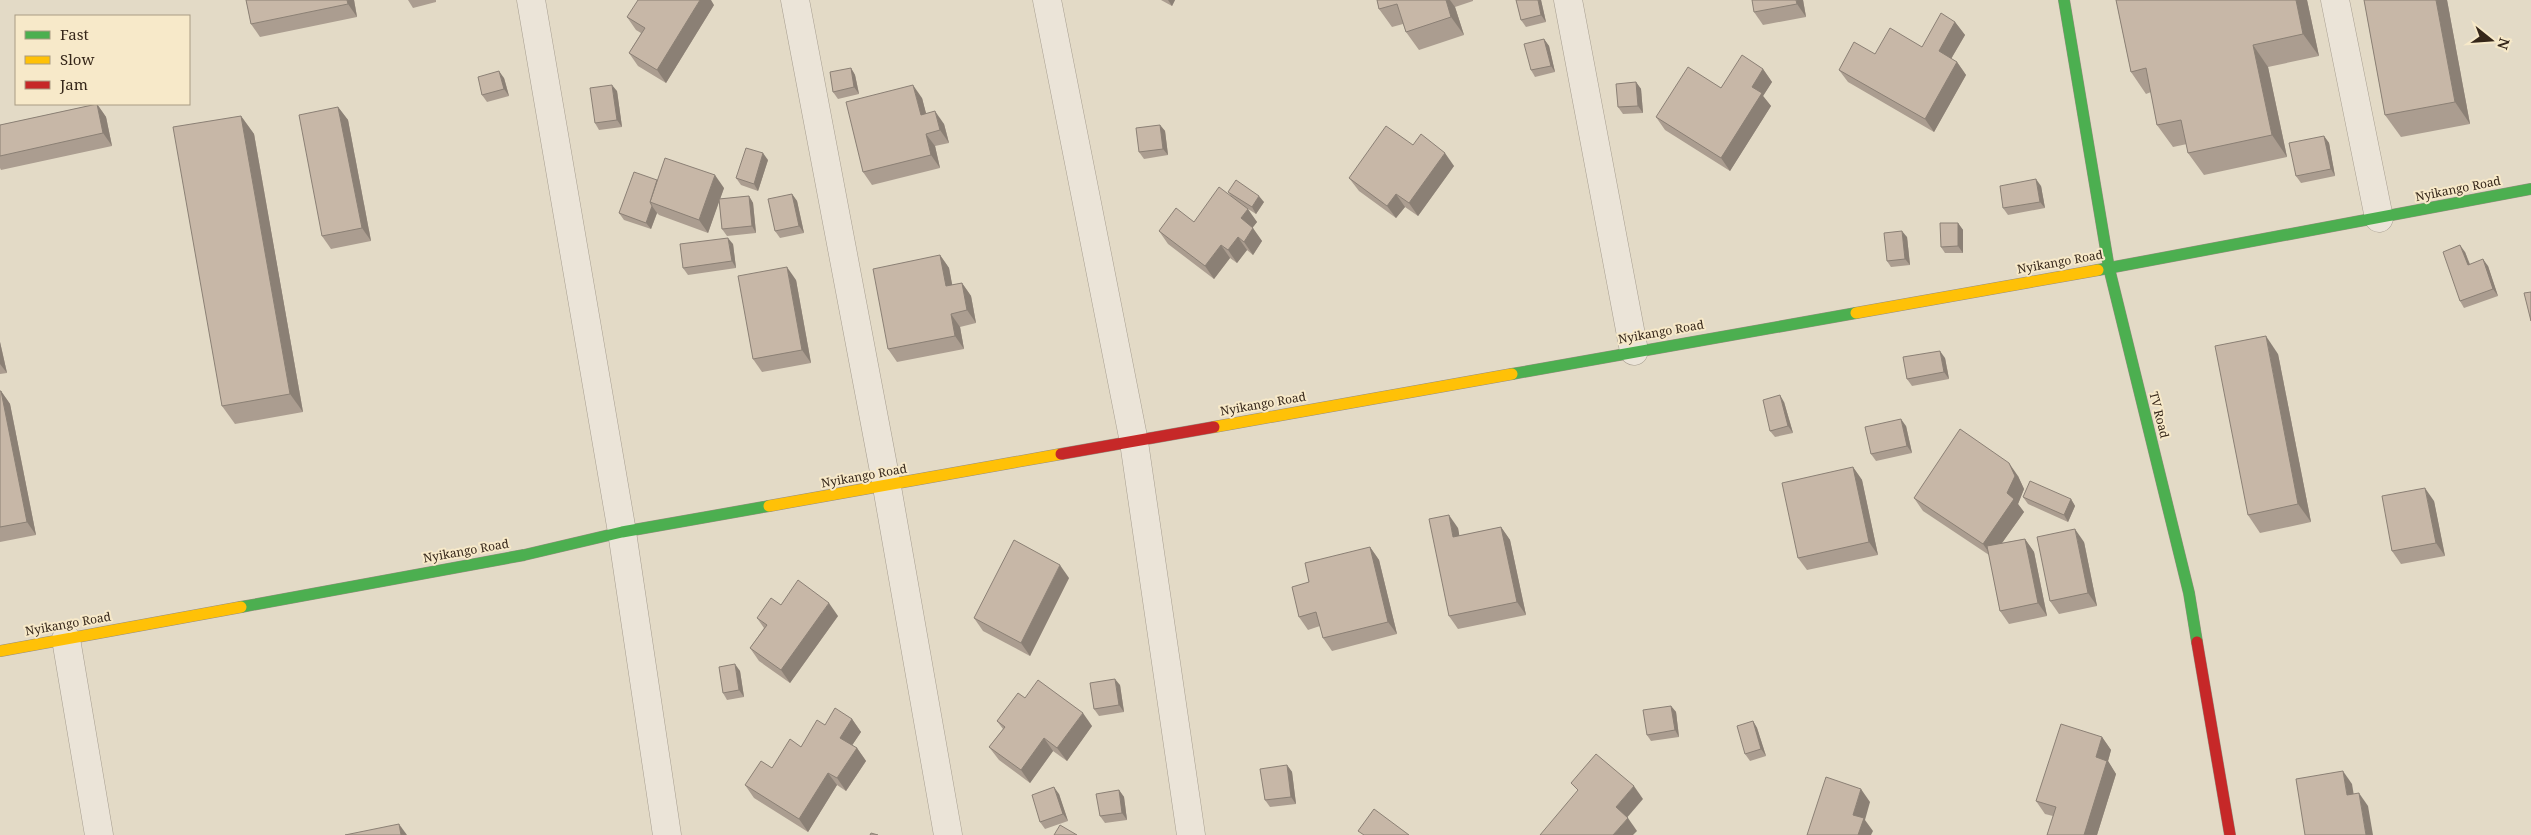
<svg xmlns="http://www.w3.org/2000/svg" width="2531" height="835" font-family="'Noto Serif',serif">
<rect width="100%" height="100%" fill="#e3dac6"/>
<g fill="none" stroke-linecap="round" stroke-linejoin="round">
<defs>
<g id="street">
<polyline points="531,0 622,532 667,835"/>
<polyline points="795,0 887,487 948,835"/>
<polyline points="1047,0 1134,442 1191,835"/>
<polyline points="1568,0 1634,351"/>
<polyline points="2335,0 2379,218"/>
<polyline points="66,639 99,835"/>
</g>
<g id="fast">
<polyline points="2064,0 2109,268 2189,593 2197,642"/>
<polyline points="2098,270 2531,189"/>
<polyline points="1512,374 1856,313"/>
<polyline points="241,607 524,555 622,532 769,506"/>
</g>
<g id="slow">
<polyline points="1856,313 2098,270"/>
<polyline points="1214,427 1512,374"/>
<polyline points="769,506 1061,454"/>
<polyline points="0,651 241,607"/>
</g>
<g id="jam">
<polyline points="1061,454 1214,427"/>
<polyline points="2197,642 2230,835"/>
</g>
</defs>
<use href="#street" stroke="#a79e90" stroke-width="29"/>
<use href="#fast" stroke="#978e80" stroke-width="12"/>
<use href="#slow" stroke="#978e80" stroke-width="12"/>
<use href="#jam" stroke="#978e80" stroke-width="12"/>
<use href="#street" stroke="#ebe4d8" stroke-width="28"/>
<use href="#fast" stroke="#4caf50" stroke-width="11"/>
<use href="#slow" stroke="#ffc107" stroke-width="11"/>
<use href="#jam" stroke="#c62828" stroke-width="11"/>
</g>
<g fill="#ab9d90">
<polygon points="246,0 354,0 357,17 260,37 251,24"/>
<polygon points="408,0 436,0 436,2 413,8"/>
<polygon points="1161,0 1175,0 1172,6"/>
<polygon points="1377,0 1473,0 1473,1 1455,7 1464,35 1419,50 1406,32 1403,24 1392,27 1379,9"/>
<polygon points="1516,0 1541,0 1546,22 1526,27 1521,20"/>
<polygon points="1803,0 1806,17 1763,25 1754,12"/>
<polygon points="2116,0 2307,0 2319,56 2268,67 2287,157 2204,175 2188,153 2187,144 2173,147 2157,125 2151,92 2146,94 2131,72"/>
<polygon points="2364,0 2447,0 2470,124 2401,137 2385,115"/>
<polygon points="714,5 666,83 638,66 629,53 641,33 636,30 627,17"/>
<polygon points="1955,22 1965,35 1951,59 1957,62 1966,75 1934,132 1848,82 1839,70 1875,54 1922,47"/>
<polygon points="1544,39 1549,46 1555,72 1535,77 1531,70"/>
<polygon points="851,68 855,75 859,94 838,99 833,92"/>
<polygon points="1763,69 1772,82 1763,96 1771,106 1730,171 1665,130 1656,117"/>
<polygon points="504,78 509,96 487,102 482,95"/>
<polygon points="1636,82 1641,89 1643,113 1623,114 1618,107"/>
<polygon points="617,91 622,127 599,130 595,123"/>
<polygon points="922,98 926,114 944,124 949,143 935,146 940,168 872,185 863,172"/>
<polygon points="97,104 106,117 112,146 1,170 0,168 0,125"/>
<polygon points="338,107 348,120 371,241 331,249 322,236"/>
<polygon points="241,116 254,134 303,412 235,424 222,406"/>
<polygon points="1160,125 1165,131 1168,155 1144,159 1139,152"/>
<polygon points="2324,136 2329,143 2335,176 2301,183 2296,176"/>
<polygon points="1413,145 1454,166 1418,216 1405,207 1396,218 1359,191 1349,178"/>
<polygon points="768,160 758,191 741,185 736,178"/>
<polygon points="657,180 724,188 720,199 749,196 753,203 756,233 727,236 722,229 719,201 708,233 659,215 657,213 651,229 624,220 619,213"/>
<polygon points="2041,186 2045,208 2008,215 2003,208"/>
<polygon points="1228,192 1264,202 1256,214 1245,207 1257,222 1252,228 1262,241 1253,255 1247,250 1237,263 1230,258 1214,279 1168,244 1159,231 1194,222 1231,196"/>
<polygon points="792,194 797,201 804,233 780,238 775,231"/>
<polygon points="1958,223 1963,230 1963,253 1945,253 1941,247"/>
<polygon points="1907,237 1910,265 1891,267 1887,261"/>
<polygon points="733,244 736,268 688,275 683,268"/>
<polygon points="2465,252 2470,264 2488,266 2498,296 2464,308 2460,301"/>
<polygon points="940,255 949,268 952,285 962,283 971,296 976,323 960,327 964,349 897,362 888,349"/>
<polygon points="796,280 811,363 762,372 753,359"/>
<polygon points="0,342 7,373 0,374"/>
<polygon points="2278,354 2311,522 2260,533 2248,515"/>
<polygon points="1945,358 1949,379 1912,386 1907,379"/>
<polygon points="0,391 1,391 10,404 36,535 0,542"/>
<polygon points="1784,402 1793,433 1775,437 1770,431"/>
<polygon points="1906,426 1912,453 1876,461 1871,454"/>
<polygon points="1853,467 1862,480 1878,555 1807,570 1798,558"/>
<polygon points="2018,476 2024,489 2018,504 2024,512 2002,543 2025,539 2034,552 2047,616 2009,624 2000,611 1989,555 1923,511 1914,498"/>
<polygon points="2023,497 2071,499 2075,506 2068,522 2028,504"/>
<polygon points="2434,501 2445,556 2401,564 2392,551"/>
<polygon points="1501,527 1510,540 1526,615 1458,629 1449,616 1458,528 1459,536"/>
<polygon points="2084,542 2097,606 2059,614 2050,601"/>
<polygon points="1370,547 1379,560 1397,634 1332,651 1323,638 1320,626 1308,630 1299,617 1309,582"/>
<polygon points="1069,578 1030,656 983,631 974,618"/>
<polygon points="781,605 838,616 790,683 759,661 750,648 764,628 757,618"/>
<polygon points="740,671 744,697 727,700 723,693"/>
<polygon points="1120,685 1124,712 1099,716 1094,709"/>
<polygon points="1025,698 1092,726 1067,761 1053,751 1030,783 999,760 989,747 1003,729 997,721"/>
<polygon points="1671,706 1676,712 1679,737 1651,741 1647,735"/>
<polygon points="852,719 861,732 852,745 857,748 866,761 846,791 837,785 808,832 754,798 745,785 772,768 801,747 825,725"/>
<polygon points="1753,721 1757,728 1766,756 1750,761 1745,754"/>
<polygon points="2102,737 2111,750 2108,761 2116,774 2097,835 2047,835 2053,816 2045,814 2036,801"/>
<polygon points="1287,765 1292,772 1296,804 1270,807 1265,800"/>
<polygon points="1119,790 1124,797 1127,820 1105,823 1100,816"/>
<polygon points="1059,794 1068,821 1045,829 1040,822"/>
</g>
<g fill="#8b8075">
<polygon points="347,0 354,0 357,17 348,4"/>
<polygon points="700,0 711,0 714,5 666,83 657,70"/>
<polygon points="1168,0 1175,0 1172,6"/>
<polygon points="1446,0 1450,0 1455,7 1464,35 1451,17"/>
<polygon points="1538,0 1541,0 1546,22 1541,15"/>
<polygon points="1796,0 1803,0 1806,17 1797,4"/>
<polygon points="2296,0 2307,0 2319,56 2303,34"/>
<polygon points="2436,0 2447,0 2470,124 2455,102"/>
<polygon points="1955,22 1965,35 1948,64 1939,51"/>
<polygon points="1544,39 1549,46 1555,72 1551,66"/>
<polygon points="2253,45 2268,67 2287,157 2272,135"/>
<polygon points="1957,62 1966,75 1934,132 1925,119"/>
<polygon points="851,68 855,75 859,94 854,87"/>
<polygon points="1763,69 1772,82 1763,96 1771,106 1730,171 1721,158 1752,87"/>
<polygon points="499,71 504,78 509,96 504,89"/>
<polygon points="1636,82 1641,89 1643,113 1638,106"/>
<polygon points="612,85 617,91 622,127 617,120"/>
<polygon points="913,85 922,98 930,128 921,115"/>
<polygon points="97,104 106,117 112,146 103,133"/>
<polygon points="338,107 348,120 371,241 362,228"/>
<polygon points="935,111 944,124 949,143 940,130"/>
<polygon points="241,116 254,134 303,412 290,394"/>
<polygon points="1160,125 1165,131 1168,155 1163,149"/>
<polygon points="926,134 935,146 940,168 931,155"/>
<polygon points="2324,136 2329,143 2335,176 2331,169"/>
<polygon points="763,153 768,160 758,191 754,184"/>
<polygon points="1445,153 1454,166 1418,216 1409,203"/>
<polygon points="715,175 724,188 708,233 699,220"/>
<polygon points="2036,179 2041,186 2045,208 2040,202"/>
<polygon points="792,194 797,201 804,233 799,226"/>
<polygon points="1396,194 1405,207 1396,218 1387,206"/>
<polygon points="749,196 753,203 756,233 752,226"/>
<polygon points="1259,196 1264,202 1256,214 1252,207"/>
<polygon points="652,206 657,213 651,229 646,223"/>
<polygon points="1248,209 1257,222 1250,231 1241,218"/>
<polygon points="1958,223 1963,230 1963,253 1958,246"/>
<polygon points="1253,228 1262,241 1253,255 1244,242"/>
<polygon points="1902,231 1907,237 1910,265 1905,259"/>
<polygon points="1238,237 1247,250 1237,263 1228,250"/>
<polygon points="728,238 733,244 736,268 732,261"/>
<polygon points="1221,245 1230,258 1214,279 1205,266"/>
<polygon points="2460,245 2465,252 2472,271 2468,265"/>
<polygon points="940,255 949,268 955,299 946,286"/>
<polygon points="2483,259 2488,266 2498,296 2493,289"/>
<polygon points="787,267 796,280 811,363 802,350"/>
<polygon points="962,283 971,296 976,323 967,310"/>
<polygon points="951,314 960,327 964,349 955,336"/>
<polygon points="2266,336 2278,354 2311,522 2298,504"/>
<polygon points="0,342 7,373 0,364"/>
<polygon points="1940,351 1945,358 1949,379 1944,372"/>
<polygon points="1,391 10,404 36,535 27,522"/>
<polygon points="1780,395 1784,402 1793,433 1788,426"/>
<polygon points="1901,419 1906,426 1912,453 1907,446"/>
<polygon points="2009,463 2018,476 2024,489 2018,504 2024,512 1992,557 1983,544 2007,493"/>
<polygon points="1853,467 1862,480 1878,555 1869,542"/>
<polygon points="2425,488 2434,501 2445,556 2436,543"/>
<polygon points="2071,499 2075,506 2068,522 2064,515"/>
<polygon points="1449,515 1458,528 1462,550 1453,537"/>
<polygon points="1501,527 1510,540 1526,615 1517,602"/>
<polygon points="2075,529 2084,542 2097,606 2088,593"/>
<polygon points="2025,539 2034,552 2047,616 2038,603"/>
<polygon points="1370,547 1379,560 1397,634 1388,622"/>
<polygon points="1060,565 1069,578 1030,656 1021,643"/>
<polygon points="829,603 838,616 790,683 781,670"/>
<polygon points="735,664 740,671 744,697 739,690"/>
<polygon points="1115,679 1120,685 1124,712 1119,705"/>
<polygon points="1671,706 1676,712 1679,737 1675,730"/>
<polygon points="1083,713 1092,726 1067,761 1057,748"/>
<polygon points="852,719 861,732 849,750 840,738"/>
<polygon points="1753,721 1757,728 1766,756 1761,749"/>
<polygon points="2102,737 2111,750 2108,761 2116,774 2097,835 2084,835 2096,757"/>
<polygon points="1044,738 1053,751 1030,783 1021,770"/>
<polygon points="857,748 866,761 846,791 837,778"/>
<polygon points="1287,765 1292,772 1296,804 1291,797"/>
<polygon points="2343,771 2352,784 2356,808 2347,795"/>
<polygon points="828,773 837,785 808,832 799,819"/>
<polygon points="1634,786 1643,799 1625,820 1616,807"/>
<polygon points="1054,787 1059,794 1068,821 1063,814"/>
<polygon points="1861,789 1870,802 1865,820 1873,831 1871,835 1858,835 1853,815"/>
<polygon points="1119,790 1124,797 1127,820 1122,813"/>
<polygon points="2359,793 2368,806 2373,835 2366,835"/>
<polygon points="1628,818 1637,831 1633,835 1613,835"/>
<polygon points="399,824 407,835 401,835"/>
</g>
<g fill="#c7b7a7" stroke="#8b8075">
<polygon points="246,0 347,0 348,4 251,24"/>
<polygon points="638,0 700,0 657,70 629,53 645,28 627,17"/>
<polygon points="1377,0 1446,0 1451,17 1406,32 1397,4 1379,9"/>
<polygon points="1516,0 1538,0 1541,15 1521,20"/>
<polygon points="1752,0 1796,0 1797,4 1754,12"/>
<polygon points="2116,0 2296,0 2303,34 2253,45 2272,135 2188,153 2181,120 2157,125 2146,68 2131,72"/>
<polygon points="2364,0 2436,0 2455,102 2385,115"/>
<polygon points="1941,13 1955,22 1939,51 1957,62 1925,119 1839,70 1854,42 1875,54 1890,28 1922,47"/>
<polygon points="1544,39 1551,66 1531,70 1524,44"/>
<polygon points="1742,55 1763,69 1752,87 1762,93 1721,158 1656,117 1688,67 1721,88"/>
<polygon points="851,68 854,87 833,92 830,72"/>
<polygon points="499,71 504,89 482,95 478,77"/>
<polygon points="1636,82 1638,106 1618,107 1616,84"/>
<polygon points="612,85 617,120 595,123 590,88"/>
<polygon points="913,85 921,115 935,111 940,130 926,134 931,155 863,172 846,102"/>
<polygon points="97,104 103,133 0,156 0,125"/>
<polygon points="338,107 362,228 322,236 299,115"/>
<polygon points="241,116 290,394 222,406 173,127"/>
<polygon points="1160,125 1163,149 1139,152 1136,128"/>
<polygon points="1386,126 1413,145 1421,134 1445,153 1409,203 1396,194 1387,206 1349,178"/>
<polygon points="2324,136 2331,169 2296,176 2289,143"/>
<polygon points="746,148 763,153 754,184 736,178"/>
<polygon points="665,158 715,175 699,220 650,202"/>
<polygon points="634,172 657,180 650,202 652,206 646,223 619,213"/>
<polygon points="2036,179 2040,202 2003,208 2000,186"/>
<polygon points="1236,180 1259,196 1252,207 1228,192"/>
<polygon points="1219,187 1248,209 1241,218 1253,228 1244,242 1238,237 1228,250 1221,245 1205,266 1159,231 1176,208 1194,222"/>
<polygon points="792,194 799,226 775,231 768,199"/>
<polygon points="749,196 752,226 722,229 719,199"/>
<polygon points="1940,223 1958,223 1958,246 1941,247"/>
<polygon points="1902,231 1905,259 1887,261 1884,233"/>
<polygon points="728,238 732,261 683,268 680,244"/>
<polygon points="2460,245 2468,265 2483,259 2493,289 2460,301 2443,252"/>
<polygon points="940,255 946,286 962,283 967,310 951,314 955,336 888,349 873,269"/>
<polygon points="787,267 802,350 753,359 738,276"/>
<polygon points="2531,292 2531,321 2524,293"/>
<polygon points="2266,336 2298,504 2248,515 2215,346"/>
<polygon points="1940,351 1944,372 1907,379 1903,357"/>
<polygon points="0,391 1,391 27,522 0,527"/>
<polygon points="1780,395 1788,426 1770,431 1763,400"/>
<polygon points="1901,419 1907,446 1871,454 1865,427"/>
<polygon points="1960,429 2009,463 2015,476 2007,493 2014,499 1983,544 1914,498"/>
<polygon points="1853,467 1869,542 1798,558 1782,483"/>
<polygon points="2030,481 2071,499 2064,515 2023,497"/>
<polygon points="2425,488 2436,543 2392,551 2382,496"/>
<polygon points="1449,515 1453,537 1501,527 1517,602 1449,616 1429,519"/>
<polygon points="2075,529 2088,593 2050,601 2037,537"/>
<polygon points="2025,539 2038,603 2000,611 1987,546"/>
<polygon points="1014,540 1060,565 1021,643 974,618"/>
<polygon points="1370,547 1388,622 1323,638 1316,612 1299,617 1292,587 1309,582 1305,563"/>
<polygon points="798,580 829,603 781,670 750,648 767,625 757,618 771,598 781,605"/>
<polygon points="735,664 739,690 723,693 719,667"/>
<polygon points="1115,679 1119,705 1094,709 1090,683"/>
<polygon points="1038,680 1083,713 1057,748 1044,738 1021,770 989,747 1005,727 997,721 1018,693 1025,698"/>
<polygon points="1671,706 1675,730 1647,735 1643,710"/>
<polygon points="835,708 852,719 840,738 857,748 837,778 828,773 799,819 745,785 761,761 772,768 790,739 801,747 817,720 825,725"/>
<polygon points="1753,721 1761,749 1745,754 1737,726"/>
<polygon points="2061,724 2102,737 2096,757 2107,761 2084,835 2047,835 2056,807 2036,801"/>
<polygon points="1596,754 1634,786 1616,807 1628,818 1613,835 1540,835 1578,790 1571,783"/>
<polygon points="1287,765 1291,797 1265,800 1260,769"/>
<polygon points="2343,771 2347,795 2359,793 2366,835 2305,835 2296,779"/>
<polygon points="1826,777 1861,789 1853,815 1864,818 1858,835 1807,835"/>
<polygon points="1054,787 1063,814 1040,822 1032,795"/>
<polygon points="1119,790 1122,813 1100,816 1096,794"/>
<polygon points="1374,809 1409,835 1364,835 1358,831"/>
<polygon points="399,824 401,835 345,835"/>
<polygon points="1060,825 1077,835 1054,835"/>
<polygon points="871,833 878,835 870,835"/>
</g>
<g text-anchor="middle" stroke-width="4" stroke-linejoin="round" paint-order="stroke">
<g font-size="12" fill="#352619" stroke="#f7e9c9">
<text transform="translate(2458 189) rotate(-11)" y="4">Nyikango Road</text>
<text transform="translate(2060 262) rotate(-10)" y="4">Nyikango Road</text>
<text transform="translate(1661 332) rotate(-10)" y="4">Nyikango Road</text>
<text transform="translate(1263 404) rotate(-10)" y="4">Nyikango Road</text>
<text transform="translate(2159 415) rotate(76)" y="4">TV Road</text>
<text transform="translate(864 476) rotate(-10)" y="4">Nyikango Road</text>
<text transform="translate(466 551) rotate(-10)" y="4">Nyikango Road</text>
<text transform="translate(68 624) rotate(-10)" y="4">Nyikango Road</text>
</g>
</g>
<rect x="15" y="15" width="175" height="90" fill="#f7e9c9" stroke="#a99b83"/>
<rect x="25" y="31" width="25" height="8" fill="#4caf50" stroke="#a99b83"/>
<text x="60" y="40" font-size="15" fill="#352619">Fast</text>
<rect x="25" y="56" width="25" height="8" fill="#ffc107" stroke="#a99b83"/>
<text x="60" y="65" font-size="15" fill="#352619">Slow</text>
<rect x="25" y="81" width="25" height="8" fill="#c62828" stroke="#a99b83"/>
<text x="60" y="90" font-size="15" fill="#352619">Jam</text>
<g transform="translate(2491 40) rotate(107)" stroke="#f7e9c9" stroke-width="4" paint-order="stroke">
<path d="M0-4L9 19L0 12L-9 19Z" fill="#352619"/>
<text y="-8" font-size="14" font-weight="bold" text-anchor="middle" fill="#352619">N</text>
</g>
</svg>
